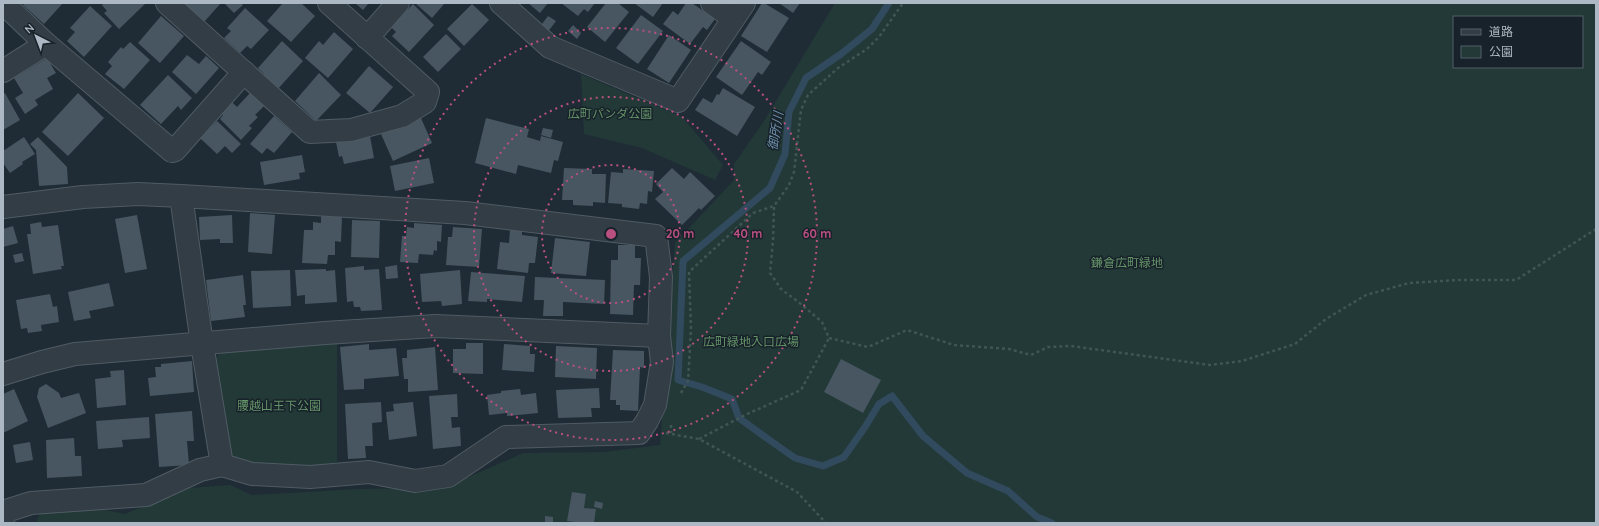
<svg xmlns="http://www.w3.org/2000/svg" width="1599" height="526" font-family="Quicksand,'Noto Sans JP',sans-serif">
<rect width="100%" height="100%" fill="#1f2c35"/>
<g fill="#223937" fill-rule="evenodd">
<path d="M835 3H1596V523H36L46 498 125 514 187 488 230 485 252 495 357 489 444 488 523 453 604 452 660 445 675 243 734 180V164L764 121ZM1454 17H1582V67H1454Z"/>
<polygon points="581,74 682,117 723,165 715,180 642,148 584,134"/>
<polygon points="337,343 337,462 293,469 238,463 229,456 214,361 220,353"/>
</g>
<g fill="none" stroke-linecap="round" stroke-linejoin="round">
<polyline stroke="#324a5d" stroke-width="7" points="889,3 872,29 841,54 806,78 789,112 785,154 770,188 683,261 678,380 702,387 732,399 739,418 768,439 795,458 823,466 844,457 865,427 879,404 892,396 923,436 967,473 1008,491 1037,517 1052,523"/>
</g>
<g fill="#475661">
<polygon points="25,3 63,3 44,24 23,5"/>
<polygon points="104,3 146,3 119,29 104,13 107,11 102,5"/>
<polygon points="179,3 221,3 204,22"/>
<polygon points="224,3 241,3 243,5 234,13"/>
<polygon points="283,3 301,3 315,16 291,42 267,21"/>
<polygon points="355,3 369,3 363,10"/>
<polygon points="415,3 445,3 432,18"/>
<polygon points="528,3 548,3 540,13"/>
<polygon points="561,3 595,3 588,12 584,9 578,16"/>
<polygon points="606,3 618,3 629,12 605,42 587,27"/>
<polygon points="634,3 663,3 653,17"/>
<polygon points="686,3 692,3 715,19 707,30 703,27 690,44 663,24 673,11 678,15"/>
<polygon points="762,3 764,3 789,18 767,52 741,36"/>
<polygon points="779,3 800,3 793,13"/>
<polygon points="413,4 434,25 409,52 392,36 396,32 391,27"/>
<polygon points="472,4 489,20 464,46 447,29"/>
<polygon points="90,6 112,26 84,57 67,41 75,32 70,28"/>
<polygon points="245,8 269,30 251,49 247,46 240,53 224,38 231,31 227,28"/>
<polygon points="641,15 663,31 638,64 616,48"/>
<polygon points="161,16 184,36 160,63 138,43"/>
<polygon points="548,16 556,21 547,33 539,28"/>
<polygon points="573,25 581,33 577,39 568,31"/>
<polygon points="334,32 353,49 328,78 305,58 319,41 323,45"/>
<polygon points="446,34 461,49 438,72 423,57"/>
<polygon points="669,35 691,50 669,83 647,69"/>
<polygon points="282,41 303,61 277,90 262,76 264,74 258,68"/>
<polygon points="741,41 771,62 762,75 758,72 742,95 716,77"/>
<polygon points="130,42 150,60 124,89 105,74 112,66 108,62 121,47 123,49"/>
<polygon points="187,55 199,64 206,56 219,68 196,94 172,72"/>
<polygon points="47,58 56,73 47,78 53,89 35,100 38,105 25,114 15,98 23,93 14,78"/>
<polygon points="369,66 393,87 370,113 346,93"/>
<polygon points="319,73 341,95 316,121 295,101"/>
<polygon points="168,75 192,98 181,110 178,106 161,124 140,105"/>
<polygon points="723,88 755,107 737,136 695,110 703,98 712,103 717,94 719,95"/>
<polygon points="5,93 20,120 3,130 3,94"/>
<polygon points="78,93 104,118 68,156 42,132"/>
<polygon points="250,93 264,106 255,115 258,117 249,126 252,128 241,140 220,119 223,115 221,113 232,102 237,107"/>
<polygon points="274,116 292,132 274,153 267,148 262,154 250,144"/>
<polygon points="420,116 432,143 393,161 381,134"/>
<polygon points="486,118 529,129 527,137 540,141 541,136 563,142 558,161 554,160 551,173 518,165 516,174 475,163"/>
<polygon points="217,121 241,144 232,153 225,146 217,154 200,138"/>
<polygon points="543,128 553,130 551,138 541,135"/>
<polygon points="370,136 374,158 344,164 342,156 339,157 336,142"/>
<polygon points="24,137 35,154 22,162 23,164 10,173 3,163 3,151"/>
<polygon points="38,137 67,167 68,184 39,186 36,150 30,144"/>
<polygon points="302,155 305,172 299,173 300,179 264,185 260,162"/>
<polygon points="429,158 434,183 395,191 390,166"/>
<polygon points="564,168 592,169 592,174 606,174 605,203 593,202 593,206 573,205 573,200 562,200"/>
<polygon points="672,168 684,179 690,172 715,196 701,210 699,208 682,225 655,199 663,192 656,184"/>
<polygon points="623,169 654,171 652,192 648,191 647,204 640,203 639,209 622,207 622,204 608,203 611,172 623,173"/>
<polygon points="250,213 275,215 272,254 248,252"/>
<polygon points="137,215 147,269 125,273 115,219"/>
<polygon points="232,215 233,243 220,243 220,239 200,240 199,217"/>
<polygon points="321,216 342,217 341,242 335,241 335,255 328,255 327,264 302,263 304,230 313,230 313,222 321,223"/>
<polygon points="352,220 380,221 379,258 351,257"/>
<polygon points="41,222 42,227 58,225 64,266 61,266 62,269 33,274 27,234 31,234 30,224"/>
<polygon points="414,223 442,225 441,242 437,241 437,251 434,250 433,255 419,254 418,263 400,262 402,236 406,236 407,227 414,228"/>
<polygon points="13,226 18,243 3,247 3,229"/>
<polygon points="453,227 482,229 479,267 446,265 448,237 452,237"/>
<polygon points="510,230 522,231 522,235 538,237 535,263 529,263 528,273 497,269 500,242 509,243"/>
<polygon points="555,238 590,242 586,276 551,273"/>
<polygon points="618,245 635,245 635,258 641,258 640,285 634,285 633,315 610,314 611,260 618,260"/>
<polygon points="22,253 24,261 15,263 13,255"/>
<polygon points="397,265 398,278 386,279 385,267"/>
<polygon points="364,266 364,270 379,269 382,310 361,311 360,307 354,307 353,301 347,302 345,268"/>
<polygon points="326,269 326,271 335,270 337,302 305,304 305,295 297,296 295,270"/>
<polygon points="290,270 291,306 253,308 251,271"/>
<polygon points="460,270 462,304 442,306 441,301 422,302 420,274"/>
<polygon points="471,272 525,276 522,302 487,299 487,302 468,301"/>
<polygon points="243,275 246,305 243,305 245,317 211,321 206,280"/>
<polygon points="535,277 605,280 604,304 563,302 563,316 543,316 544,300 534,300"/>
<polygon points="109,283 114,306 89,311 91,318 74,321 68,292"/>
<polygon points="50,294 53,307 57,306 59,322 41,325 42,331 28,333 27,328 21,329 16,300"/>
<polygon points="466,343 483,343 483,374 453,373 453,349 466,349"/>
<polygon points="369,344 369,350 396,348 399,376 364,379 364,389 344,390 340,347"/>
<polygon points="504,344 530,346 530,354 535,354 534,372 502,370"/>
<polygon points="556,346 597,348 596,379 555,377"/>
<polygon points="435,347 438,390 408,392 408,379 404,379 402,358 407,358 407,350"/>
<polygon points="613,350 644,351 644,368 640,367 638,411 620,410 620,405 616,405 616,400 610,400"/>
<polygon points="841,359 881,380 863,413 824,392"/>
<polygon points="192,361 194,392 150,396 148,378 156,377 155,367 161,367 161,364"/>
<polygon points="124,370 126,405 97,408 95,379 111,377 110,371"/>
<polygon points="46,384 59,393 61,398 79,393 86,413 48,428 37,397 39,388"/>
<polygon points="599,388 600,408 591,408 592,417 558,418 556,390"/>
<polygon points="14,389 28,421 3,433 3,394"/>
<polygon points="520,389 521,395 536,393 538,413 507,416 507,413 489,415 487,395 501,393 501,391"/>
<polygon points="457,394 458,417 451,417 452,428 460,427 461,446 433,449 429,396"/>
<polygon points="381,402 382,422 372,423 373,446 365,446 366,458 348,459 345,404"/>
<polygon points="413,402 417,436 389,440 386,412 394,411 393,404"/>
<polygon points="192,411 194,441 187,441 189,465 159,467 155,414"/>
<polygon points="149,417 150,438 122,440 123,447 98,449 96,421"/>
<polygon points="74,438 75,456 81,456 82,476 47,478 46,440"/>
<polygon points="30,442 33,460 16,463 13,445"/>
<polygon points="572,492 586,494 584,508 596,509 594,523 575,523 575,522 567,521"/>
<polygon points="595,501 603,503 602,509 594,507"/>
<polygon points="545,516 553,517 553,523 545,523"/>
</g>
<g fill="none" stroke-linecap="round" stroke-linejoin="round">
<defs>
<g id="minor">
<polyline points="3,3 46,44 172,151 175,150 244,72"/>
<polyline points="167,3 310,132 351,130 402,116 425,102 428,92 329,3"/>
<polyline points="501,3 550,47 678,101 744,3"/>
<polyline points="712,3 733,18"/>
<polyline points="367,38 398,3"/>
<polyline points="3,71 46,44"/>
<polyline points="3,207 83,197 138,194 181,196 465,213 656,236 661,277 659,336 662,362 655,405 647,421 639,433 506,437 448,476 415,481 369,472 310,477 252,474 222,465 202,344 181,196"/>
<polyline points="3,374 42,362 75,354 325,333 435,326 659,336"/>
<polyline points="3,517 9,510 31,503 146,495 200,470 222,465"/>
</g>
</defs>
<use href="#minor" stroke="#505b64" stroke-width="24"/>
<g stroke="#405555" stroke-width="2.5" stroke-dasharray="3 3" stroke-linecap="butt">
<polyline points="774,207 773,241 770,273 781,289 801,304 822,322 829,338"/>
<polyline points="829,338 868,347 907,330 954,345 1009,349 1031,355 1048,347 1071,346 1210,365 1242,361 1295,344 1326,319 1366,295 1409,283 1458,280 1516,280 1596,229"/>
<polyline points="681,393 688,381 691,329 689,272 753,213 774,206 789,185 794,172 801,110 808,95 838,68 867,49 879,37 903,3"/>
<polyline points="671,425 671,433"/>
<polyline points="666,433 699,439 797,492 826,523"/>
<polyline points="699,439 745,415 801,390 829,338"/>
</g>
<use href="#minor" stroke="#323d46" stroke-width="22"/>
</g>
<g fill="none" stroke="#ba507f" stroke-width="2" stroke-dasharray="2 4">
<circle cx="611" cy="234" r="69"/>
<circle cx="611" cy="234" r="137"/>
<circle cx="611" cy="234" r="206"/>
</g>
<g text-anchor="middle" stroke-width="3" stroke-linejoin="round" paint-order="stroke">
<g font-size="12" fill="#649368" stroke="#18222a">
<text x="610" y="118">広町パンダ公園</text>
<text x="1127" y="267">鎌倉広町緑地</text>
<text x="751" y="346">広町緑地入口広場</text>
<text x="279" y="410">腰越山王下公園</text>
</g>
<g font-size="13" font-style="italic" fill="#6c8ea8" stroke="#18222a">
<text transform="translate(775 131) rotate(-81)" y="5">御所川</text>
</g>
</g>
<circle cx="611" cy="234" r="6" fill="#ba507f" stroke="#18222a" stroke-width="2"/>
<g font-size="12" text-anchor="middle" font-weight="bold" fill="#ba507f" stroke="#18222a" stroke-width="3" stroke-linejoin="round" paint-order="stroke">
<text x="680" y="238">20 m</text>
<text x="748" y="238">40 m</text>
<text x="817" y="238">60 m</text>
</g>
<rect width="1599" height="526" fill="none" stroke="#acb8c3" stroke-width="8"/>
<rect x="1453" y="16" width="130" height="52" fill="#18222a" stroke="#535e67"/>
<rect x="1461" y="29" width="20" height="6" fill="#323d46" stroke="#535e67"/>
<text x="1489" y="36" font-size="12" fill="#acb8c3">道路</text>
<rect x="1461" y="46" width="20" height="12" fill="#223937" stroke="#535e67"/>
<text x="1489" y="56" font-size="12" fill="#acb8c3">公園</text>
<g transform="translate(36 36) rotate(318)" stroke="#18222a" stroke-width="3" paint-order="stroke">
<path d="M0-3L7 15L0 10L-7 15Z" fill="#acb8c3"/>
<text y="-6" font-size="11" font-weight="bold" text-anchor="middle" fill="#acb8c3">N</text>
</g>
</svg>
